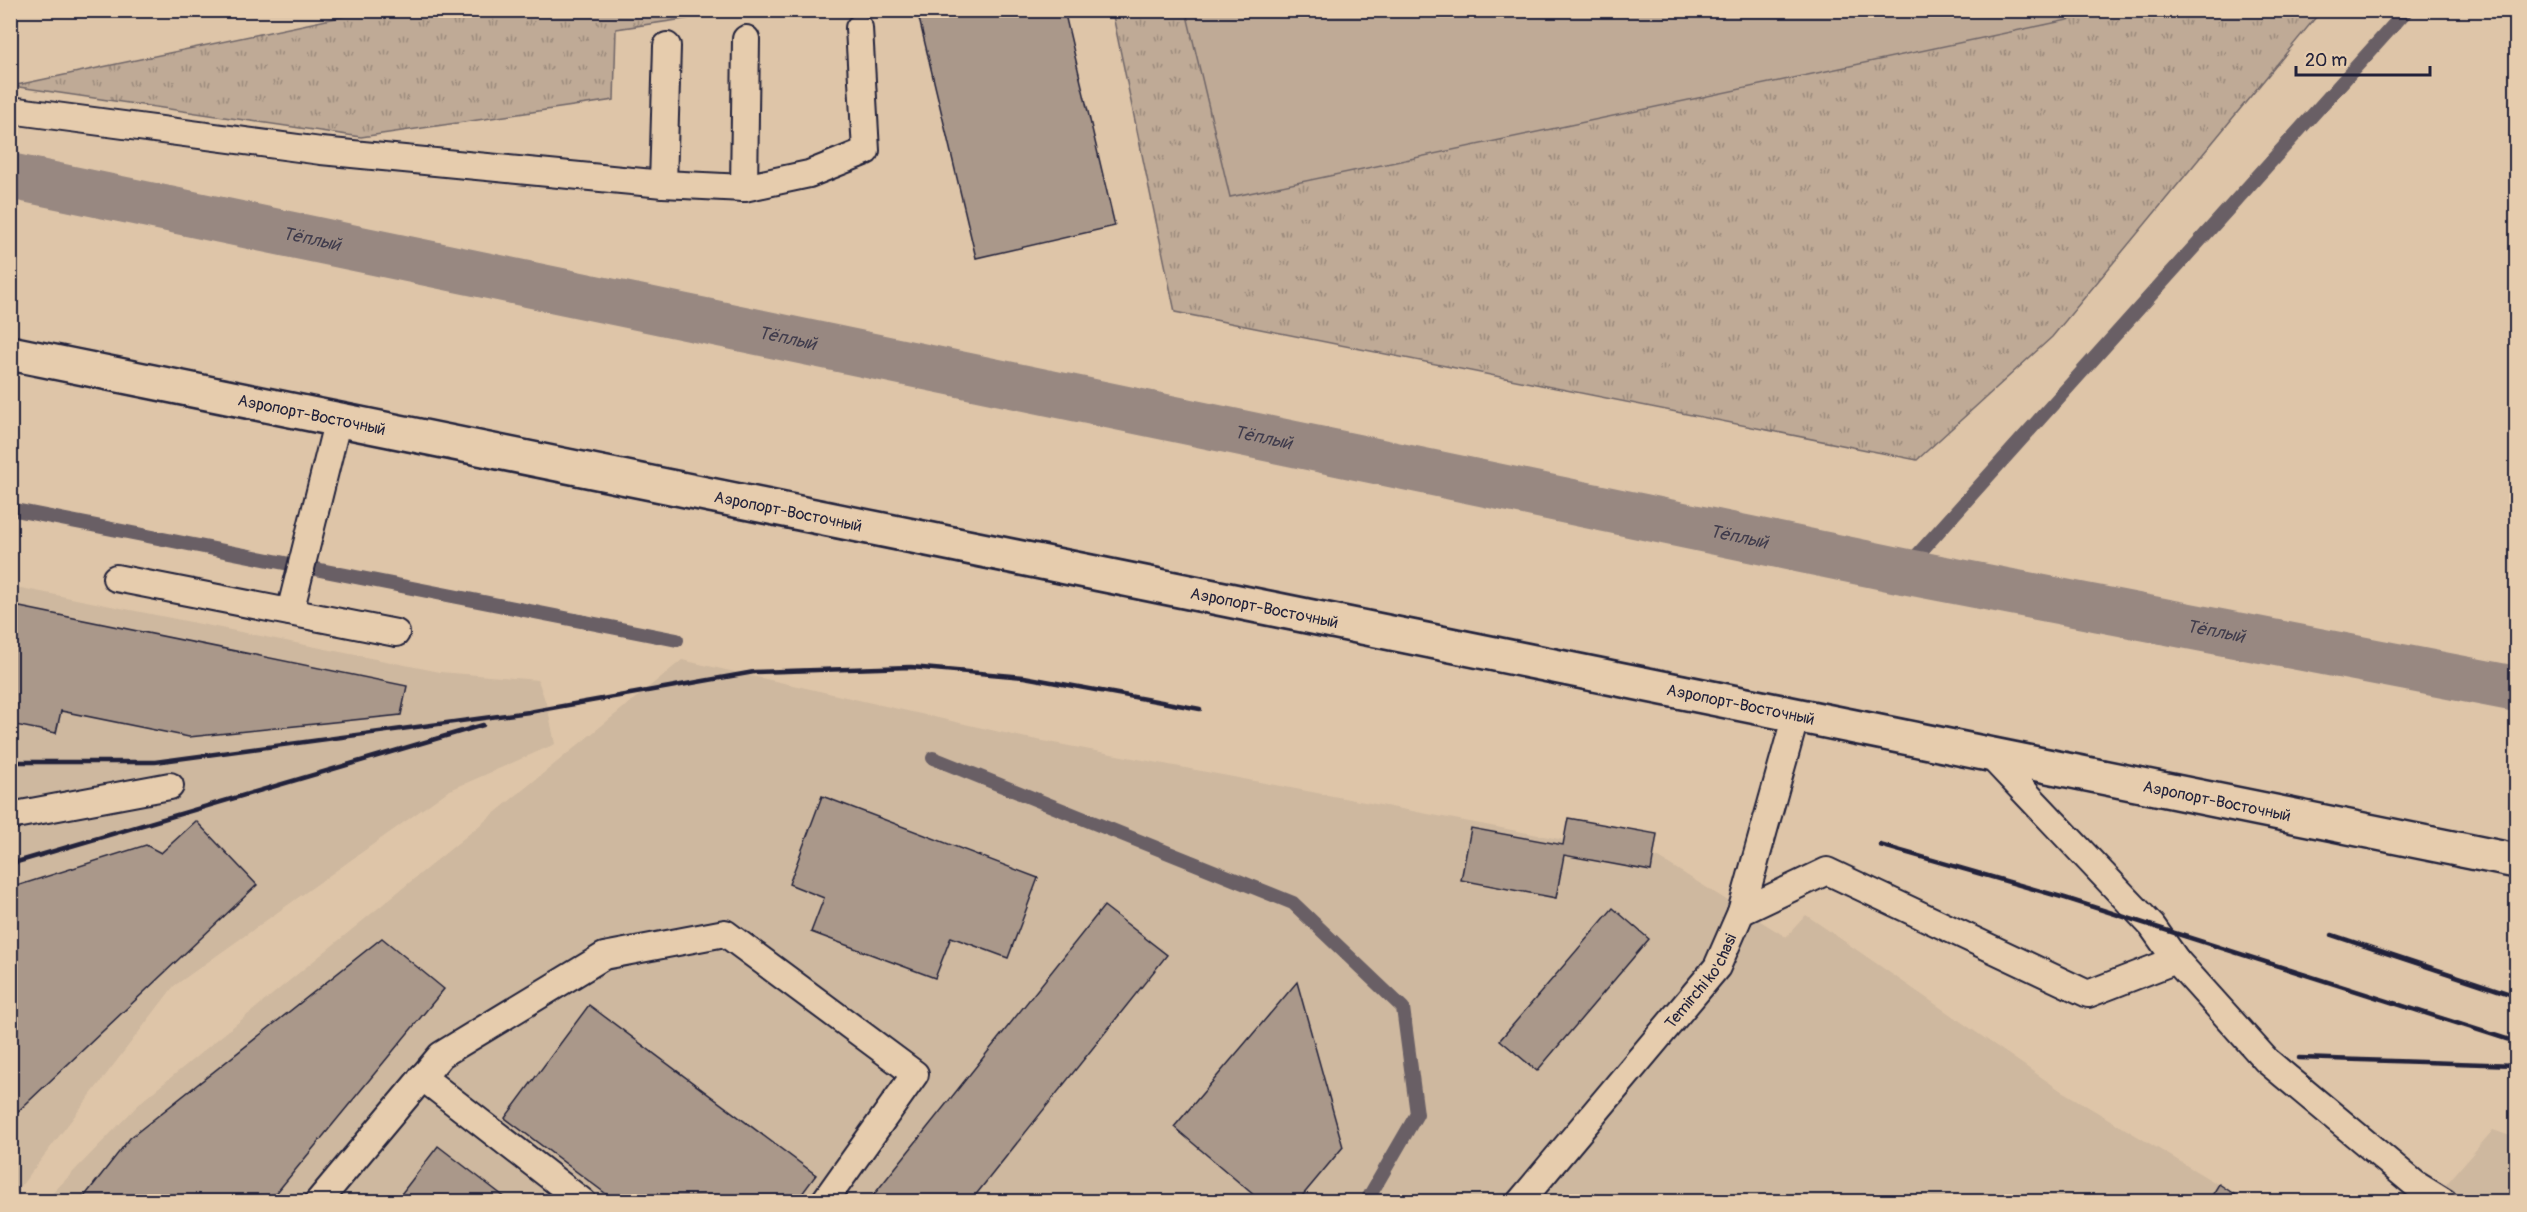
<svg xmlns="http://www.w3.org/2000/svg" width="2527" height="1212" font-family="Pangolin,sans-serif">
<defs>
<pattern id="grass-tufts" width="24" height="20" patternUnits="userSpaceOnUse" patternTransform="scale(1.5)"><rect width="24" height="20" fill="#bfaa96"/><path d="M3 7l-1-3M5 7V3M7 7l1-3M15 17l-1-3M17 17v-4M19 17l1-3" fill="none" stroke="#9b8a7c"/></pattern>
</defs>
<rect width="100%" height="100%" fill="#dec5a8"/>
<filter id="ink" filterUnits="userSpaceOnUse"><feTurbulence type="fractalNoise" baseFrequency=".0167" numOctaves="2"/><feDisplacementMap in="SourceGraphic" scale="12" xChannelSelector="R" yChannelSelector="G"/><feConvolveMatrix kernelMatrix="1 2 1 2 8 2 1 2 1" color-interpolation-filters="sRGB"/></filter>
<g filter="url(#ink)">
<g fill="#ceb89f">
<polygon points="11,586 440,672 538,680 548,709 555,744 448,791 174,986 11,1199"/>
<polygon points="682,660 1022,737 1659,858 1786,937 1806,915 2060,1090 2246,1201 44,1202 142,1101"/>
<polygon points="2493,1130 2516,1138 2516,1201 2431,1202"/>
</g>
<g fill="url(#grass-tufts)" stroke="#706668" stroke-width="1.5">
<polygon points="374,10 739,11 616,29 614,100 361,137 12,86"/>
<polygon points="1112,11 2321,11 2052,337 1917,460 1175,312"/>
</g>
<polygon fill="#bfaa96" stroke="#706668" stroke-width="1.5" points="1186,11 1186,10 2110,11 1230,197"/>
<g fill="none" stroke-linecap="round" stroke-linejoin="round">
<g stroke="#695f65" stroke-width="14">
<polyline points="10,509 677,640"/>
<polyline points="1903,571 2407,10"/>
<polyline points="933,758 1293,903 1403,1008 1417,1114 1366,1202"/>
</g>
<path stroke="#988881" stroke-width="46" id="s1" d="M10 176 1903 571 2516 689"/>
</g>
<g fill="#aa988a" stroke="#22223b" stroke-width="1.5">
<polygon points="917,10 1064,10 1115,226 976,258"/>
<polygon points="10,605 407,686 401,715 189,737 61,711 56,733 10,724"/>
<polygon points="822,796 1038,878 1008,958 951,937 935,978 811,932 824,898 789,884"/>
<polygon points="1568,818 1657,834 1651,871 1564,855 1556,898 1461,880 1471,828 1563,845"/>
<polygon points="196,821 257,885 10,1119 10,888 146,845 161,853"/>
<polygon points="1104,906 1167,955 970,1202 868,1202"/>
<polygon points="1613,908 1649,939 1537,1071 1500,1040"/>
<polygon points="382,938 444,989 269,1202 80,1202 130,1138"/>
<polygon points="1297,982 1343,1147 1297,1202 1262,1202 1174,1127"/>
<polygon points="589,1005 816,1175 796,1202 617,1202 505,1118"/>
<polygon points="438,1146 511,1202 395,1202"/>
<polygon points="2219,1184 2246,1202 2208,1202"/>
</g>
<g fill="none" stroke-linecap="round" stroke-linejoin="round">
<defs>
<g id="service">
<polyline points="10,110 321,151 663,184 744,188 809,174 866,151 859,28"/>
<polyline points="663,184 667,46"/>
<polyline points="744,188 746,39"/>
<polyline points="116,578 396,633"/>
<polyline points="290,612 338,419"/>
<polyline points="1988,753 2152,926 2176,960"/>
<polyline points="10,816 170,786"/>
<polyline points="1741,912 1827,871 2088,994 2176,960 2266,1060 2415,1184 2444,1202"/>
<polyline points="422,1077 583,1202"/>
<polyline points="318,1202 441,1055 604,956 725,933 915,1074 824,1202"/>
<path id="s2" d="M1520 1202 1717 967 1741 912 1796 715"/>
</g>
<g id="minor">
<path id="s3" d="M10 353 2516 861"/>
</g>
</defs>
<use href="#service" stroke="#22223b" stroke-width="30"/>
<use href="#minor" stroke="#22223b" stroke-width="38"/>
<use href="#service" stroke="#e6ccad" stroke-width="26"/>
<use href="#minor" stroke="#e6ccad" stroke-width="33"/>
<g stroke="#22223b" stroke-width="4.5">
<polyline points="10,762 155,762 529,712 754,672 911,667 1024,677 1200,709"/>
<polyline points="1880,845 2065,898 2516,1042"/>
<polyline points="10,864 483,725"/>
<polyline points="2332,935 2516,996"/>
<polyline points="2299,1058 2516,1065"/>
</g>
</g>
</g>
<g text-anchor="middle" stroke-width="5" stroke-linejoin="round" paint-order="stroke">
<g font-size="16" fill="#22223b" stroke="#e6ccad">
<text dy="6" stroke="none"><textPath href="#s3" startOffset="308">Аэропорт-Восточный</textPath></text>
<text dy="6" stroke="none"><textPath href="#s3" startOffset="794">Аэропорт-Восточный</textPath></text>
<text dy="6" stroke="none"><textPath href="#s3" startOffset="1280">Аэропорт-Восточный</textPath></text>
<text dy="6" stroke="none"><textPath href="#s3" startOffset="1766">Аэропорт-Восточный</textPath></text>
<text dy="6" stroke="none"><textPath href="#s3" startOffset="2252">Аэропорт-Восточный</textPath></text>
<text dy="6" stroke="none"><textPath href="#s2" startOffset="286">Temirchi ko'chasi</textPath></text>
</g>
<g font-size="18" font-style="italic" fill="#403c4c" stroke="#e6ccad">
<text dy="6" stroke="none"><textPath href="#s1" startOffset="308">Тёплый</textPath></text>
<text dy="6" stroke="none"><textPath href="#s1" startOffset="794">Тёплый</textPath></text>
<text dy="6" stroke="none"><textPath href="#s1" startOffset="1280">Тёплый</textPath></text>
<text dy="6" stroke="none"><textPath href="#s1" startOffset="1766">Тёплый</textPath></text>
<text dy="6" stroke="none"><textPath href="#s1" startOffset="2252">Тёплый</textPath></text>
</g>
</g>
<rect width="2527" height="1212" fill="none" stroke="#e6ccad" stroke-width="36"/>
<rect x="18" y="18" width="2491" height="1176" fill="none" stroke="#22223b" stroke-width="2" filter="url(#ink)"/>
<path d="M2296 66v9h134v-9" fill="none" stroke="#22223b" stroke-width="3"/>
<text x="2305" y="66" font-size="18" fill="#22223b" stroke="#e6ccad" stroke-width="4.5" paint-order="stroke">20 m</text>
</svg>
